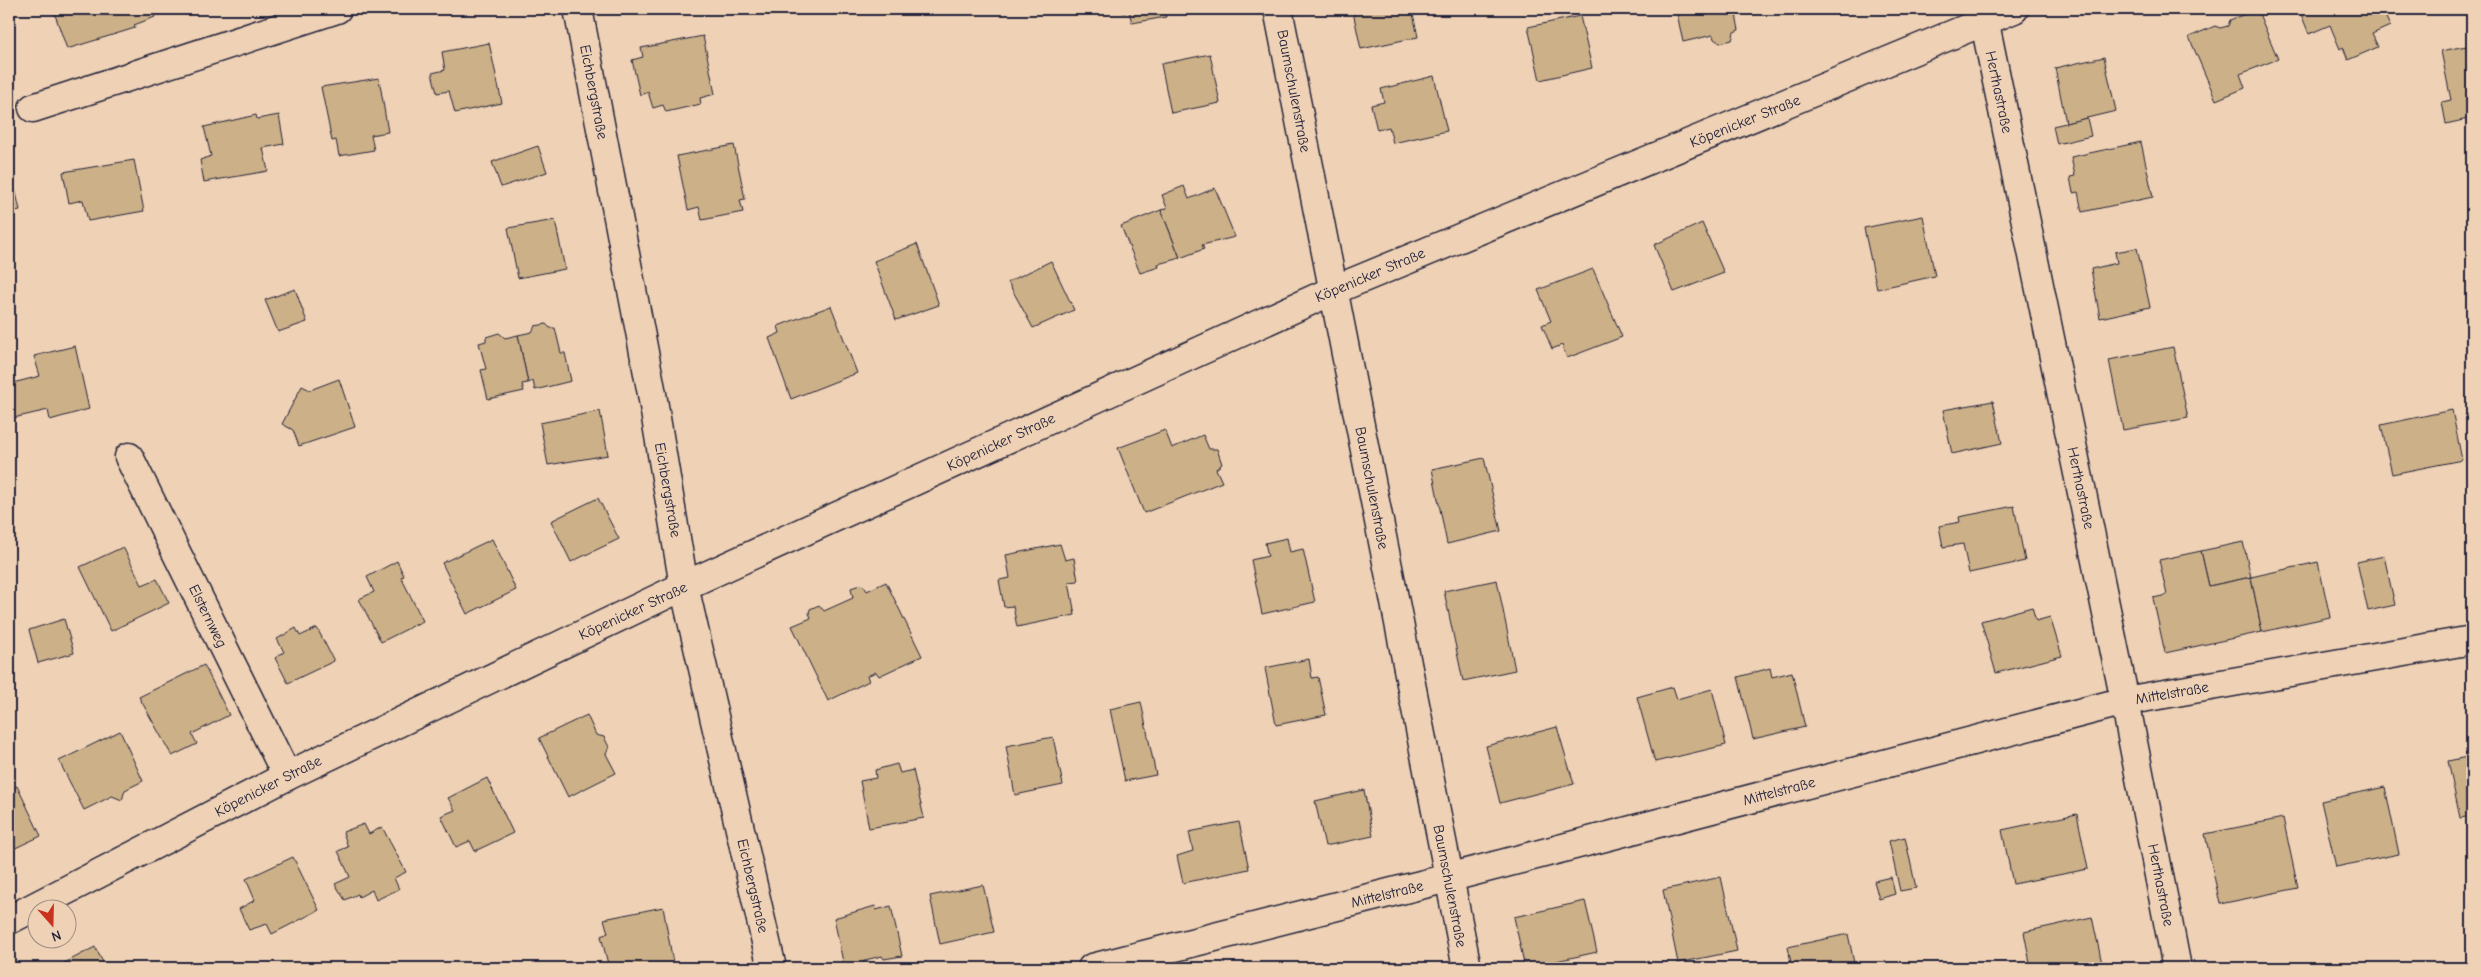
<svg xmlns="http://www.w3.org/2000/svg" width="2481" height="977" font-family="'Comic Neue',sans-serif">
<rect width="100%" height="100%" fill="#efd2b5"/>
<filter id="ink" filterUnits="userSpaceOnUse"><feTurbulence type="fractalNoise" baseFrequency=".02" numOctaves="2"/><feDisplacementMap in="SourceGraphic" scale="10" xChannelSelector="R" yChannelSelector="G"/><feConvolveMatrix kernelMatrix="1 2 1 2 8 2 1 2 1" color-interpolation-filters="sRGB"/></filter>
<g filter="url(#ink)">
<g fill="#ccb087" stroke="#22223b">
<polygon points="64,9 152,9 155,17 134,25 135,28 67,49 54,12"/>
<polygon points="1123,9 1164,9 1166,17 1132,23 1129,11 1123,13"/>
<polygon points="1367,9 1412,9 1418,37 1361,49 1353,12"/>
<polygon points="1676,9 1735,9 1739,30 1734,32 1732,40 1720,43 1714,39 1713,35 1683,42"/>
<polygon points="2257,9 2278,59 2240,74 2245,88 2216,100 2189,37 2215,26 2220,28 2228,26 2230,20"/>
<polygon points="2299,9 2382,9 2390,26 2372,34 2378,47 2348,60 2343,47 2340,49 2330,25 2309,34"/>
<polygon points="1580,16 1592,68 1540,80 1528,27"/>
<polygon points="703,36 715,94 700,98 701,104 666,112 663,105 653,108 648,92 640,95 632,60 643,57 641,48"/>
<polygon points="489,43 502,103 455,113 449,91 437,93 432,73 445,70 442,52"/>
<polygon points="2472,45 2472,118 2446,124 2442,102 2451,100 2441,51"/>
<polygon points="1210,54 1220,103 1171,113 1161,64"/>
<polygon points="2104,57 2116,111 2066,123 2055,68"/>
<polygon points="1434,76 1447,131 1393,143 1389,127 1377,130 1371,105 1384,102 1381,89"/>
<polygon points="379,78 388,132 371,135 374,150 339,156 336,140 332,141 321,87"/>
<polygon points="256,115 257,119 279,115 284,144 263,148 268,171 204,182 200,160 211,156 204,127"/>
<polygon points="2087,118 2091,136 2057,144 2053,126"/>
<polygon points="2141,142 2153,197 2082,212 2078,192 2073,193 2070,177 2075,176 2071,157"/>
<polygon points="734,145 745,199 740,200 743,212 702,220 699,207 688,210 677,156"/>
<polygon points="538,146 547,172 501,187 492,162"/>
<polygon points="134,160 144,211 88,221 83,200 69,203 63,172"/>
<polygon points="9,163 20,210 9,212"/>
<polygon points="1184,186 1189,199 1215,188 1235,237 1202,245 1204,249 1180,258 1161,210 1167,208 1162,195"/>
<polygon points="1161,210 1180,258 1158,264 1159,267 1140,273 1121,226"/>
<polygon points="1923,216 1935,276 1877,289 1864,228"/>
<polygon points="555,220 565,269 518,278 508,228"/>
<polygon points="1702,223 1724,273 1674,292 1654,245"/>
<polygon points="917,244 939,305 896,320 874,261"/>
<polygon points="2137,248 2150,307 2100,318 2091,269 2117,263 2115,252"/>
<polygon points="1051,261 1074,310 1033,328 1008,282"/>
<polygon points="1593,269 1622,337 1567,358 1562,345 1552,349 1542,325 1551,321 1538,290"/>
<polygon points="295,289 307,322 278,332 265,300"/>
<polygon points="831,306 857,373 791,399 769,338 780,333 778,326"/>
<polygon points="546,324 550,328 555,328 561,353 565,353 571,381 535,390 533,381 528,383 518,335 532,332 535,326"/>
<polygon points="499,333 505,338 518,335 528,383 522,384 524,391 488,399 481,370 486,369 479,343 486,341 486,337"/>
<polygon points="75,346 89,409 50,420 48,410 9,419 9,384 40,376 34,356"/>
<polygon points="2173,347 2188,418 2123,430 2109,360"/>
<polygon points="339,379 355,427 299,446 293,430 282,424 302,386 310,390"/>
<polygon points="1993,401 2002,443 1952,454 1943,410"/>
<polygon points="2452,410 2462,460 2392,474 2381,425"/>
<polygon points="600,411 608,455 548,465 540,423"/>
<polygon points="1165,430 1172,448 1203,435 1209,449 1217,449 1222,464 1216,469 1222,482 1144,513 1118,448"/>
<polygon points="1484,458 1501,531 1447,544 1432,469"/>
<polygon points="598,498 619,539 571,562 551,521"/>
<polygon points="2014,506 2025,561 1969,573 1963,544 1943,547 1939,526 1960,522 1959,517"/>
<polygon points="1287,538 1290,552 1303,549 1315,602 1262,614 1251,560 1268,556 1265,543"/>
<polygon points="492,539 516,590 467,614 442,563"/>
<polygon points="2243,542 2251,577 2209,586 2201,551"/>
<polygon points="1060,544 1065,560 1074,558 1078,581 1069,582 1075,615 1017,627 1013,606 1004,607 999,580 1010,578 1006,555"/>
<polygon points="123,547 142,585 157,579 169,603 111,631 80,567"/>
<polygon points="2201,551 2209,586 2251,577 2262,632 2165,653 2153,598 2167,595 2159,560"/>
<polygon points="2384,556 2395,605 2368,611 2357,562"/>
<polygon points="397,561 404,576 401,577 423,621 381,642 359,599 374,592 367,577"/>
<polygon points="2318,562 2330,617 2262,632 2251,577"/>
<polygon points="1497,580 1515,670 1463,681 1444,591"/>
<polygon points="886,582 922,656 879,676 876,672 867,676 869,681 828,701 792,626 811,618 809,613 810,609 819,605 824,611 853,598 851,588 860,585 864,586 867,591"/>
<polygon points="2032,607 2036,621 2050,617 2062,656 1996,673 1981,621"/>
<polygon points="64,619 74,653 38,663 29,630"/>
<polygon points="296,628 300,636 317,628 334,661 288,683 275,658 284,652 277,639"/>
<polygon points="1309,659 1312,678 1318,677 1326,715 1276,725 1265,668"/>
<polygon points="204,665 229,715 192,734 197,744 172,756 139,697"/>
<polygon points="1770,668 1772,677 1792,672 1805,727 1753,739 1738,677"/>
<polygon points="1673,687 1677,699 1712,689 1726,745 1655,762 1637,697"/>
<polygon points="1141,702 1156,775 1125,781 1110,709"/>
<polygon points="587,715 596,735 604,737 609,747 606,754 616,773 568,797 539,738"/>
<polygon points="1557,727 1574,784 1500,803 1486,746"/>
<polygon points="120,731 143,781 125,790 122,800 112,796 84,810 59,761"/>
<polygon points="1053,737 1063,785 1015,795 1006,746"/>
<polygon points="2472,756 2472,816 2460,818 2448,761"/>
<polygon points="897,764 900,773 913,770 924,818 869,828 860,781 876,778 875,770"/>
<polygon points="487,778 513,833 475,851 470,841 456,847 441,816 455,810 448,798"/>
<polygon points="17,786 41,836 9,851 9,790"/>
<polygon points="2385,787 2399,854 2336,867 2321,801"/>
<polygon points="1364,790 1373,836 1325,846 1315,801"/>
<polygon points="2077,814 2088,869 2013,884 2002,830"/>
<polygon points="2283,818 2298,888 2220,904 2205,834"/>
<polygon points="1239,822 1249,869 1183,883 1177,856 1193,851 1189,832"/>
<polygon points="364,824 369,834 382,827 406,872 394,878 399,889 376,900 372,890 359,897 358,894 345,900 335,884 350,877 338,851 348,847 343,832"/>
<polygon points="1905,837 1916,888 1900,891 1889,841"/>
<polygon points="293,857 319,910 272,934 267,924 249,930 239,909 255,900 246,879"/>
<polygon points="1721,877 1737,951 1678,963 1663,890"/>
<polygon points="1891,877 1895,894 1879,899 1874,881"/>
<polygon points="983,885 994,932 940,944 930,896"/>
<polygon points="1585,901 1597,952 1525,968 1514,917"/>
<polygon points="875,906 876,910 891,906 902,956 884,959 882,956 865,960 863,964 844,967 834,918"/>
<polygon points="663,907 674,968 609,968 601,936 608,933 604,919"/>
<polygon points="2092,917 2103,968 2031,968 2024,932"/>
<polygon points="1848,934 1855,968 1792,968 1788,947"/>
<polygon points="95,947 106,968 55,968"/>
</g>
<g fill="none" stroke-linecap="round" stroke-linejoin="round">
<defs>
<g id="minor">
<polyline points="578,9 652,394 684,586 772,968"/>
<polyline points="1278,9 1467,968"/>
<polyline points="1982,9 2125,701 2177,968"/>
<polyline points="33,108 337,9"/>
<polyline points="129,457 287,776"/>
<polyline points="9,920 287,776 684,586 1334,290 2014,9"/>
<polyline points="1092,968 1448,878 2125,701 2472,640"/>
</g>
</defs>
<use href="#minor" stroke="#22223b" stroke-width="31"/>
<use href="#minor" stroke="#efd2b5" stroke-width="28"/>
</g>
</g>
<g text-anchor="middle" stroke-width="4" stroke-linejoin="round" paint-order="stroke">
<g font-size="15" fill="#22223b" stroke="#efd2b5">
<text transform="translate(1294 91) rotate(79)" y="5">Baumschulenstraße</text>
<text transform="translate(594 92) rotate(79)" y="5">Eichbergstraße</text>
<text transform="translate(1999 92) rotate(78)" y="5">Herthastraße</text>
<text transform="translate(1745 121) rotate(-22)" y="5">Köpenicker Straße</text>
<text transform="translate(1370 275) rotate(-23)" y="5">Köpenicker Straße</text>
<text transform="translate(1001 442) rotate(-25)" y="5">Köpenicker Straße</text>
<text transform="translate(1372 488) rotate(79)" y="5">Baumschulenstraße</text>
<text transform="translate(2081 488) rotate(78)" y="5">Herthastraße</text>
<text transform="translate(668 490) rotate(80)" y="5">Eichbergstraße</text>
<text transform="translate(633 611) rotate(-25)" y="5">Köpenicker Straße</text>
<text transform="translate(208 616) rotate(64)" y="5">Elsternweg</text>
<text transform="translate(2172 693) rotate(-10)" y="5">Mittelstraße</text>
<text transform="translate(268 786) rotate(-27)" y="5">Köpenicker Straße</text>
<text transform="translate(1779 791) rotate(-15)" y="5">Mittelstraße</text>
<text transform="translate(2161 885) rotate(79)" y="5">Herthastraße</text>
<text transform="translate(753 886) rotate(77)" y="5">Eichbergstraße</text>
<text transform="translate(1450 886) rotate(79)" y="5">Baumschulenstraße</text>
<text transform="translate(1387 894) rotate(-14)" y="5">Mittelstraße</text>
</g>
</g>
<rect width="2481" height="977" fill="none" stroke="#efd2b5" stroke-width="30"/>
<rect x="15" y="15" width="2451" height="947" fill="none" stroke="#22223b" stroke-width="2" filter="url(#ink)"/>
<g transform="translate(52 924) rotate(160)"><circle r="24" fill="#efd2b5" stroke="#9d8c84"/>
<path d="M0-4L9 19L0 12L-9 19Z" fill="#c8321e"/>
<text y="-8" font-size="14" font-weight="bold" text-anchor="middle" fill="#22223b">N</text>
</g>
</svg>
